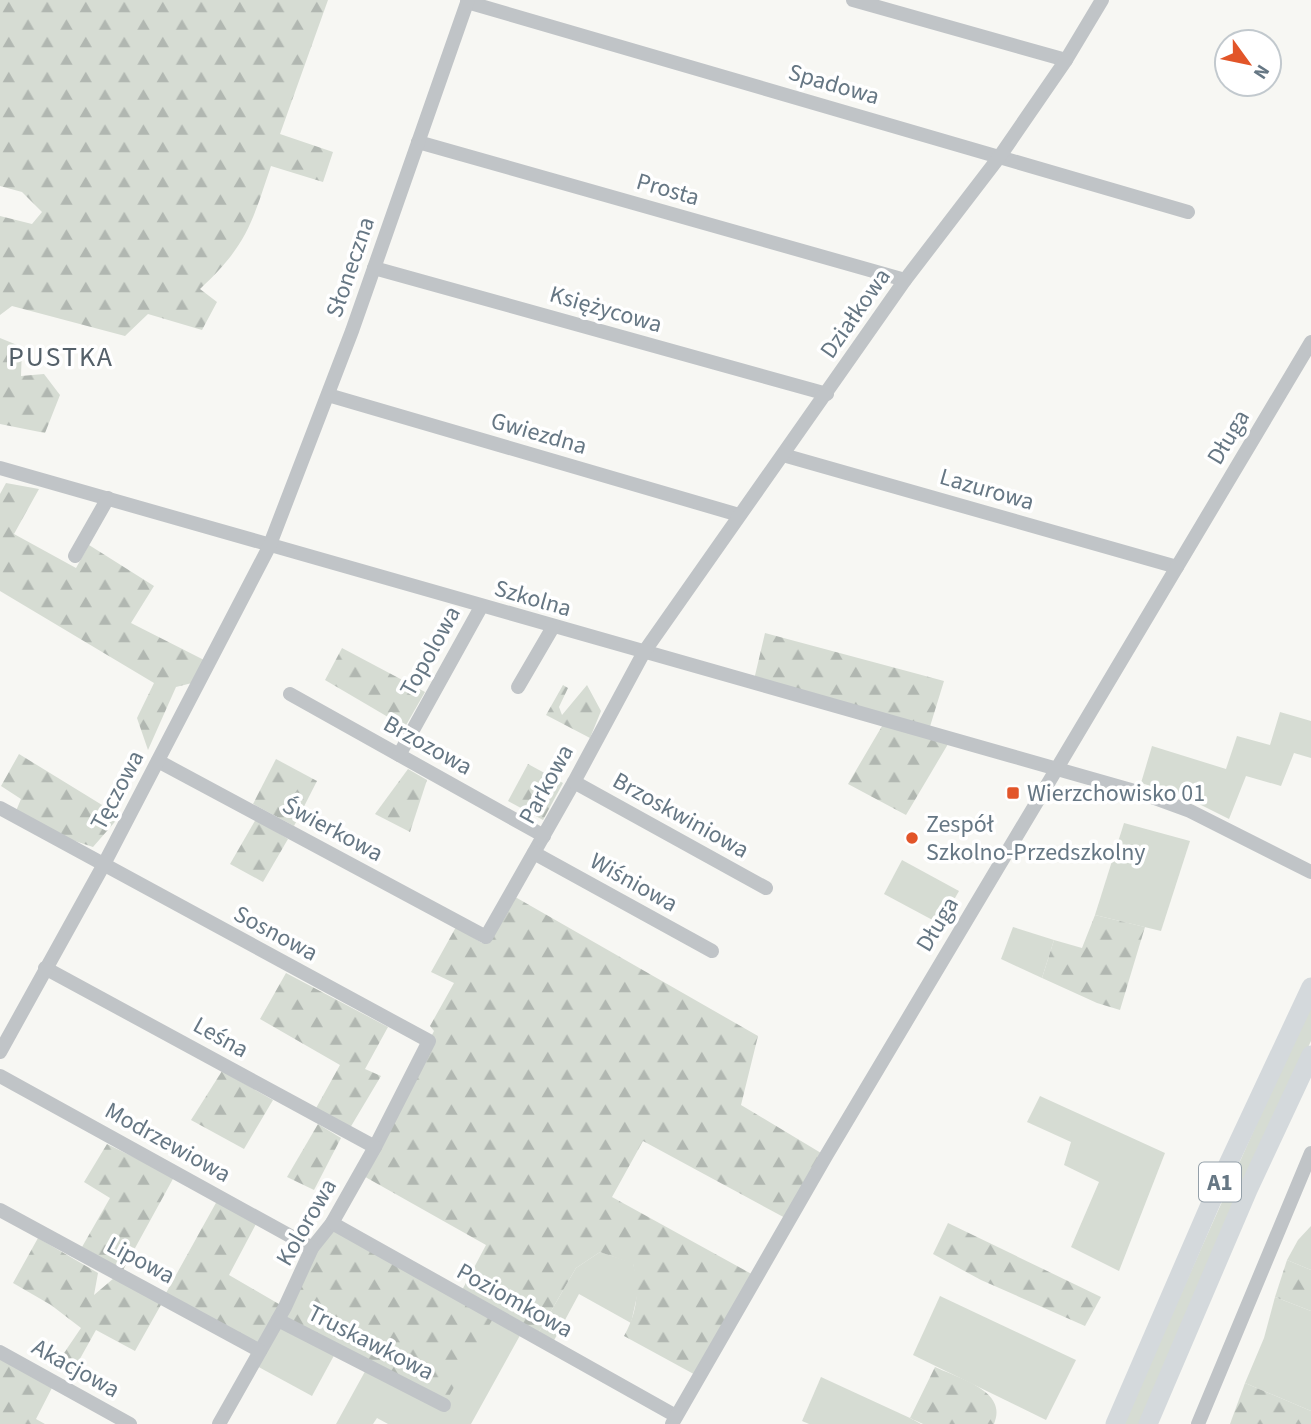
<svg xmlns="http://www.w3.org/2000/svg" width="1311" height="1424" font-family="'Source Sans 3',sans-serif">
<defs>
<pattern id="forest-firs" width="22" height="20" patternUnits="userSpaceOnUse" patternTransform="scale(1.75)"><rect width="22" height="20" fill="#d6dcd3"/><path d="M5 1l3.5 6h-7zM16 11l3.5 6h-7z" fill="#b1b7b1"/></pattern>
</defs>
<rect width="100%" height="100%" fill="#f7f7f3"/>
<g fill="#d6dcd3">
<polygon points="1280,712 1311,721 1311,758 1294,753 1281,786 1246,776 1229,819 1181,795 1141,783 1152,746 1226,769 1237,736 1270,745"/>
<polygon points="1124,823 1190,841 1161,931 1095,915"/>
<polygon points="902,860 959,891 940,924 884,894"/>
<polygon points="1013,927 1054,940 1042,978 1001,959"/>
<polygon points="1311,1002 1311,1041 1256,1158 1141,1424 1123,1424"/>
<polygon points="1040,1096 1165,1153 1119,1271 1071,1247 1099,1182 1064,1165 1071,1142 1027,1122"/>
<polygon points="1311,1226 1311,1270 1287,1260 1298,1240"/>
<polygon points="600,1252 633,1263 639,1287 631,1323 579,1294 551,1346 536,1337 576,1268"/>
<polygon points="940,1296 1076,1360 1046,1420 913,1355"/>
<polygon points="1275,1297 1311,1311 1311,1411 1245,1383 1264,1338"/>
<polygon points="495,1314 523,1330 471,1424 388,1424 377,1418 373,1424 336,1424 368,1366"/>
<polygon points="278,1320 337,1350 312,1396 253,1364"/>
<polygon points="821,1377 910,1418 921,1424 809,1424 802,1421"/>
</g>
<g fill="url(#forest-firs)">
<path d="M0 0H328L280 134 333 152 323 182 271 166C251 225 247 245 200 289L217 302 202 330 148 314 125 336 12 306 0 315V216L32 224 42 212 22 192 0 186Z"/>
<polygon points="0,338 22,347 21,376 44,374 60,395 45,433 0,424"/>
<polygon points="6,483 39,489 14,534 76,568 89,545 154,586 131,623 204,660 192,683 176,687 148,750 137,718 154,683 0,591 0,494"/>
<polygon points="765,633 944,681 928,733 951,739 906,815 848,784 885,721 753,684"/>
<polygon points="342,648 425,692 405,727 325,680"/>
<polygon points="563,685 568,688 559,707 562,715 587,685 601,711 590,738 546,715"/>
<polygon points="19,754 120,816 93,847 72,840 16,811 21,799 1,786"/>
<polygon points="276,759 317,781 294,826 253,804"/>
<polygon points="528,764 563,783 543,820 508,801"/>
<polygon points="408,769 427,780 410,832 375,814"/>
<polygon points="256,819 288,839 263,882 230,864"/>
<path d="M510 894 758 1036 741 1105 826 1156 789 1220 643 1141 612 1197 757 1277 701 1378 624 1336C638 1311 639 1291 633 1264L600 1252 576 1268 536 1337 495 1315 444 1405 278 1320 260 1351 166 1293 217 1201 257 1222 229 1275 284 1307 332 1223 460 1294 486 1245 360 1174 434 1031 430 1026 454 983 431 972 456 927 482 943Z"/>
<polygon points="1095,915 1145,927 1120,1010 1097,1003 1042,978 1054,940 1082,948"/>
<polygon points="286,973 388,1027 365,1069 381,1076 350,1128 315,1110 340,1065 260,1019"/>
<polygon points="222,1071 273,1100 244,1149 191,1120"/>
<polygon points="318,1124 341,1138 314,1190 287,1177"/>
<polygon points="107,1144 174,1177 123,1270 82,1247 110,1198 84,1182"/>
<polygon points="948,1223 1101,1297 1085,1326 981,1280 933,1254"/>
<polygon points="38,1238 98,1273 94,1295 114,1278 162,1303 135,1351 96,1330 67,1382 64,1353 81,1328 51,1305 13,1283"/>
<polygon points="1287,1260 1311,1270 1311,1311 1275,1297"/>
<polygon points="0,1353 55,1382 36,1419 45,1424 0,1424"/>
<path d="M935 1367C958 1378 1009 1391 994 1424H923L910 1418Z"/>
<polygon points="1245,1383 1311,1411 1311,1424 1230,1424"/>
</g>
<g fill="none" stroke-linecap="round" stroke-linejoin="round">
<g stroke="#c0c4c7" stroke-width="14">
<polyline points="853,0 1066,60"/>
<polyline points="467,2 1188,212"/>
<polyline points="418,142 905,280"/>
<polyline points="374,268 827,394"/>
<polyline points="328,395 739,515"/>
<polyline points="783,455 1177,567"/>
<polyline points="0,468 1138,792 1190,811 1311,872"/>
<polyline points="75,556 108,498"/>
<polyline points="518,687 553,627"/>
<polyline points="290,694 544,836"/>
<polyline points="399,755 481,607"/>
<polyline points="158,761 486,937 574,782 644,652 905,280 1000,156 1066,60 1102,0"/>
<polyline points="574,782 766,888"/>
<polyline points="0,808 429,1041 375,1147 332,1223 312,1248 285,1307 219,1424"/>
<polyline points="534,853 712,951"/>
<polyline points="45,968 375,1147"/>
<polyline points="0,1052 103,866 269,547 352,331 468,0"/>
<polyline points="0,1076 312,1248"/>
<polyline points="0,1210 260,1351"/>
<polyline points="332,1223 676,1416"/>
<polyline points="278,1320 444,1405"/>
<polyline points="0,1352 130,1424"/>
<polyline points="672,1424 826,1156 1311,342"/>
<polyline points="1198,1424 1311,1153"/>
</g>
<g stroke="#d4d9dc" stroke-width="19">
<polyline points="1115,1424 1222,1177 1311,987"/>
<polyline points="1148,1424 1248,1190 1311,1055"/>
</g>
</g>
<g fill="#e25529" stroke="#fff" stroke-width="2.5">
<rect x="1006" y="786" width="14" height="14" rx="3.5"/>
<circle cx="912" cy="838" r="7"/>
</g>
<g text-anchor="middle" stroke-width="7" stroke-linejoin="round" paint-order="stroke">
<rect fill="#fff" stroke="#94a0a9" stroke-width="2" x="1199" y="1162.5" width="42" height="39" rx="5"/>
<g font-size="23" font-weight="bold" fill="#667784">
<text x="1220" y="1190">A1</text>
</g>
<g font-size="24" fill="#667784" stroke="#fff">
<text transform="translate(834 84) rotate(16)" y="8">Spadowa</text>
<text transform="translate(668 189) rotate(16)" y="8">Prosta</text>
<text transform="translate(350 267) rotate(-71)" y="8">Słoneczna</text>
<text transform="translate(606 309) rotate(16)" y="8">Księżycowa</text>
<text transform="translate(855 313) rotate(-55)" y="8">Działkowa</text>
<text transform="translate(539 433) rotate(16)" y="8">Gwiezdna</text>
<text transform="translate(1228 437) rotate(-59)" y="8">Długa</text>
<text transform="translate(987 489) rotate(16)" y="8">Lazurowa</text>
<text transform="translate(533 598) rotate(16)" y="8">Szkolna</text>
<text transform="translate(430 651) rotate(-61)" y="8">Topolowa</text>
<text transform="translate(428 745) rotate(29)" y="8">Brzozowa</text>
<text transform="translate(546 784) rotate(-61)" y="8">Parkowa</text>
<text transform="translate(117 790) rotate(-62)" y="8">Tęczowa</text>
<text transform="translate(681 815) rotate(29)" y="8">Brzoskwiniowa</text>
<text transform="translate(333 829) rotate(28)" y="8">Świerkowa</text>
<text transform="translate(634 882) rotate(29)" y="8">Wiśniowa</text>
<text transform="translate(937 924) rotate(-59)" y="8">Długa</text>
<text transform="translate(276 933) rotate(28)" y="8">Sosnowa</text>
<text transform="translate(221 1037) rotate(29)" y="8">Leśna</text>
<text transform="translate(168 1142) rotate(29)" y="8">Modrzewiowa</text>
<text transform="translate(306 1222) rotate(-60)" y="8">Kolorowa</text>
<text transform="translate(141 1260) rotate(28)" y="8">Lipowa</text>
<text transform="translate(515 1300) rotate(29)" y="8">Poziomkowa</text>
<text transform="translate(371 1342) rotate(27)" y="8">Truskawkowa</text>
<text transform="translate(76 1368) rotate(29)" y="8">Akacjowa</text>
</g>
<g font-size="24" fill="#667784" stroke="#fff" text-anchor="start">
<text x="1027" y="801">Wierzchowisko 01</text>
<text x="926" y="832">Zespół<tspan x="926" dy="28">Szkolno-Przedszkolny</tspan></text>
</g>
<g font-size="28" letter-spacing="2" fill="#546069" stroke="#fff">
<text x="61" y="366">PUSTKA</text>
</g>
</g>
<g transform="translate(1248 63) rotate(123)"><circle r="33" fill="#ffffff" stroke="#c2c9ce" stroke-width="2"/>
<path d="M0-5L12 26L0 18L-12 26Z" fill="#e25529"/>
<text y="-10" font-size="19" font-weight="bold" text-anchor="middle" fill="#667784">N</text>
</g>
</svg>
